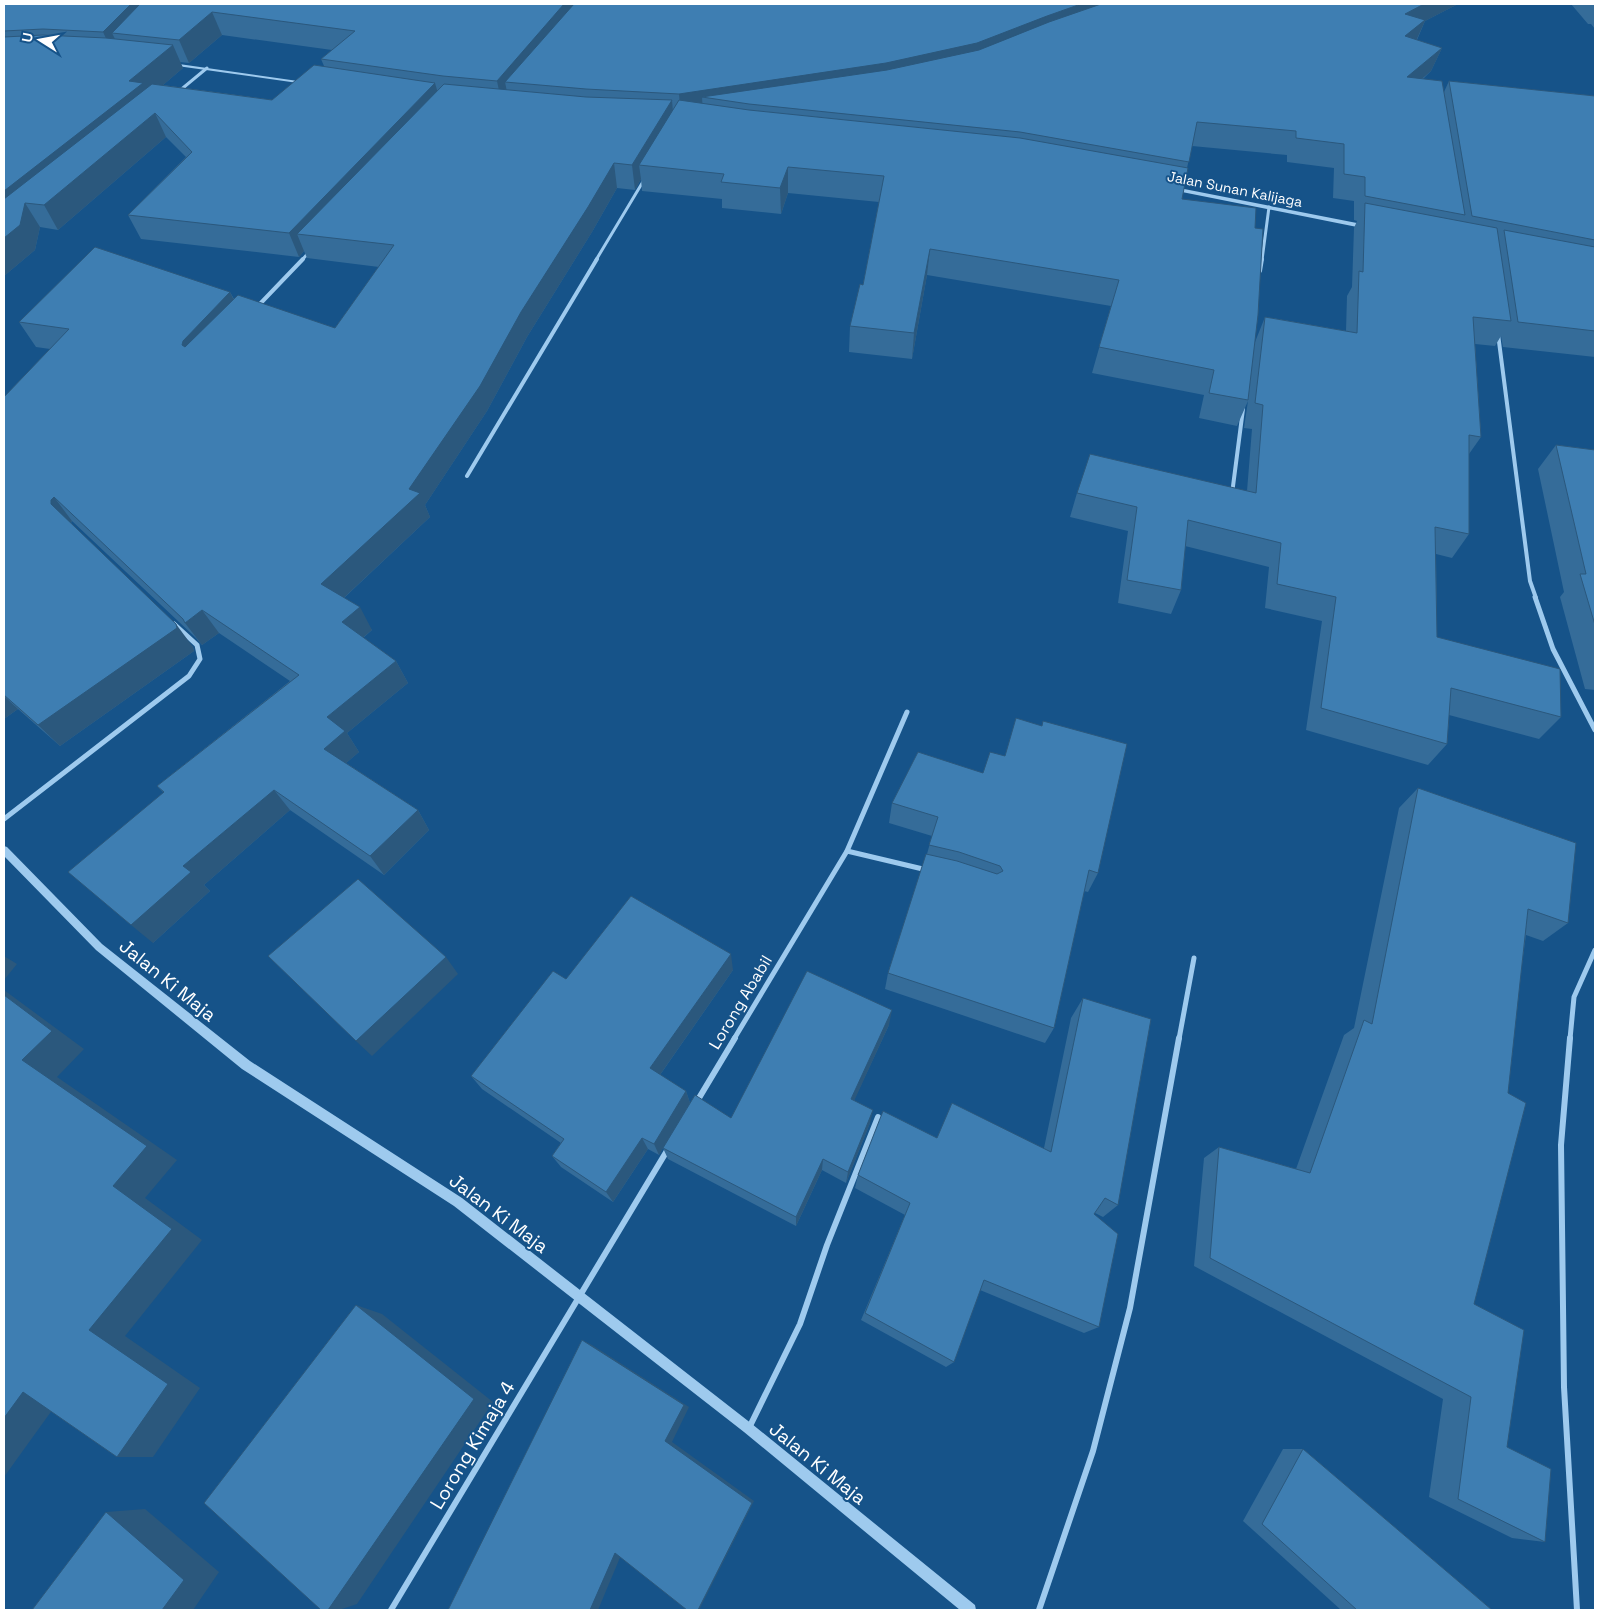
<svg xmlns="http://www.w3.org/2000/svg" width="1599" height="1614" font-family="'Space Grotesk',sans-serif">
<rect width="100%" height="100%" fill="#165389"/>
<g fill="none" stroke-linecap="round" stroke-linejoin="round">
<g stroke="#9ecaee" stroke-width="3">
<polyline points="178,92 207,68"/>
<polyline points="302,260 310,251"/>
<polyline points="596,260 644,180"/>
<polyline points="1262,260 1269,207"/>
</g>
<g stroke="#9ecaee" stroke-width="4">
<polyline points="1260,271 1262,259"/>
<polyline points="257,307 303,259"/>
<polyline points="1498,334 1530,581 1536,598"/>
<polyline points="467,476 597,259"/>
<polyline points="1232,494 1243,409"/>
</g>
<g stroke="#9ecaee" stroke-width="5">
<polyline points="1535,597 1553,649 1595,730"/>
<polyline points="4,819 189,676 200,659 197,645 174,624"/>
<polyline points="847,851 927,870"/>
<polyline points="734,1039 847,851 907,712"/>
<polyline points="1179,1039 1194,958"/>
<polyline points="1570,1039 1574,997 1595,950"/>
</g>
<g stroke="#9ecaee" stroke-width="6">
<polyline points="1570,1038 1561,1145 1564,1387 1577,1610"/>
<polyline points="696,1103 735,1038"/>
<polyline points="749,1428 800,1324 827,1245 878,1117"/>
<polyline points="391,1610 668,1149"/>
<polyline points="1039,1610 1093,1451 1130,1308 1179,1038"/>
</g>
<g fill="#9ecaee" fill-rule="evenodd">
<polygon points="172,63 305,82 307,83 305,84 170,65 170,64"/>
<polygon points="1174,187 1367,225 1370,227 1367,229 1172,190 1172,188"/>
<polygon points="4,846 7,847 102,944 250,1061 462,1198 752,1424 975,1605 976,1610 960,1610 744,1432 454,1206 242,1069 96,950 4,856"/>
</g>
</g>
<g fill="#356c99" fill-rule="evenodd">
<path d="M4 4H1458L1425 21 1417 40 1442 48 1431 71 1423 79 1444 92 1449 81 1595 96V357L1503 347 1501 336 1495 346 1475 344 1481 437 1469 454V534L1452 558 1436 554 1437 637 1561 717 1539 739 1449 715 1447 744 1428 765 1306 730 1322 621 1265 608 1269 567 1185 546 1181 590 1171 614 1118 603 1128 531 1070 517 1077 493 1247 491 1252 429 1244 428 1248 401 1237 426 1199 418 1204 395 1092 373 1111 306 927 275 912 359 849 352 850 326 863 285 879 202 788 193 781 214 722 208V199L642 191 641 179 635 190 617 188 592 232 527 337 487 411 425 505 430 517 344 598 372 630 363 638 396 661 408 683 347 733 359 752 346 763 418 810 429 830 384 875 290 810 204 885 210 891 153 943 164 793 157 786 290 681 219 633 202 645 196 638 72 521 71 523 193 647 194 651 60 746 18 709 4 719V397L50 349 36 347 19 322 230 292 234 299 335 328 379 267 307 258 304 251 299 257 141 239 128 215 186 157 166 137 58 230 40 227 35 250 4 276ZM222 35 332 50 321 59 324 66 272 100 163 85 183 68 180 62 189 63ZM1192 146 1287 155V162L1334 168 1333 198 1354 201V220L1357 221 1354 228 1352 287 1347 296 1346 331 1265 317 1255 342V228L1182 199 1187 168Z"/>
<polygon points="1571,4 1595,4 1595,29 1591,24 1588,24"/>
<polygon points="1556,445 1595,450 1595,690 1585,689 1560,597 1564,592 1538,469"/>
<polygon points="983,773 1098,873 1088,892 1084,891 1054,1028 1045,1043 885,989 888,973 927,854 932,836 889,823 892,803"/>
<polygon points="1418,788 1568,923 1543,941 1526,935 1474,1304 1507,1447 1545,1542 1512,1538 1429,1497 1443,1399 1194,1266 1204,1158 1219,1147 1296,1169 1344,1035 1354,1028 1399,808"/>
<polygon points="733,970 660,1075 686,1091 690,1103 731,1118 889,1025 854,1100 870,1123 846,1183 822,1170 796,1226 668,1159 663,1148 659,1155 648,1149 613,1202 561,1167 552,1156 561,1143 482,1089 471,1076 566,979"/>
<polygon points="1083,998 1118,1205 1103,1217 1095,1213 1094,1214 1099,1327 1084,1333 980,1290 954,1362 946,1367 861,1320 905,1215 855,1188 858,1175 937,1138 1044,1148 1071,1018"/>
<polygon points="1283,1449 1303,1449 1492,1610 1341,1610 1243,1521"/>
</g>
<g fill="#2b587d">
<polygon points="131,4 164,4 112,33 120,49 114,55 103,32"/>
<polygon points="564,4 588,4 505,82 508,97 502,105 497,81"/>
<polygon points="1081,4 1141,4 974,67 702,97 703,114 681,117 679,94 1047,16"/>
<polygon points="1424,4 1458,4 1425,21 1415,43 1405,36 1405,14"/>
<polygon points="212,12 222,35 189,63 179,40"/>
<polygon points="173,45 183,68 25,203 40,227 35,250 4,276 4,191 129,81"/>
<polygon points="1442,48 1431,71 1396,101 1407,77"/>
<polygon points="435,83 442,107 297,234 304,251 299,257 289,233"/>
<polygon points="672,100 674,125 639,165 641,179 635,190 632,165"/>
<polygon points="155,113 166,137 58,230 44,205"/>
<polygon points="614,163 617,188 592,232 527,337 487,411 425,505 430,517 334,607 321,584 409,489 521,312"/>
<polygon points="788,167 788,193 781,214 780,188"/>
<polygon points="930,249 927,275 912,359 914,333"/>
<polygon points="230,292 242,317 196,370 182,345 183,341"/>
<polygon points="54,497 72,521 70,524 51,504 51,500"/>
<polygon points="360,607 372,630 354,645 342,622"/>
<polygon points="202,610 219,633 202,645 185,623"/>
<polygon points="176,624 193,647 194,651 60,746 38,725"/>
<polygon points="396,661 408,683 347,733 359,752 338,770 324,749 327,717"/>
<polygon points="4,696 18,709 4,719"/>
<polygon points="274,790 290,810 204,885 210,891 153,943 131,925 183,866"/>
<polygon points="418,810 429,830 384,875 370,856"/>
<polygon points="731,954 733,970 655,1082 650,1068"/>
<polygon points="4,956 17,964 4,980"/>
<polygon points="446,957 458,974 372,1056 356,1041"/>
<polygon points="4,990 84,1049 57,1077 177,1160 145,1198 202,1240 125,1336 200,1388 153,1457 117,1457 89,1330 113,1186 22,1060 4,995"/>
<polygon points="892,1010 889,1025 849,1112 851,1099"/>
<polygon points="686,1091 690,1103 659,1155 654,1144"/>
<polygon points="873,1110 870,1123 846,1183 848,1172"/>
<polygon points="642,1138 648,1149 613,1202 606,1192"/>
<polygon points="823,1159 822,1170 796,1226 796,1217"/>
<polygon points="356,1305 382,1314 493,1402 357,1604 339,1610 328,1610"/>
<polygon points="582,1340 592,1345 689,1407 672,1442 754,1501 699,1610 698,1610 665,1441"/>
<polygon points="23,1392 63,1395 4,1477 4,1418"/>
<polygon points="145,1509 219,1572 193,1610 162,1610 106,1512"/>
<polygon points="624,1548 598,1610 590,1610 615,1553"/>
</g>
<g fill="#3e7eb2" stroke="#2b587d">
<polygon points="4,4 131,4 103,32 43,29 4,31"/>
<polygon points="140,4 564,4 497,81 443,76 321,59 355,31 212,12 179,40 112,33"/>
<polygon points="574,4 1081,4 1047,16 977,43 886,63 679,94 586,89 505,82"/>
<polygon points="1101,4 1424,4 1405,14 1425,20 1405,36 1442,48 1407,77 1442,81 1465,215 1365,196 1365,177 1344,174 1344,144 1296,138 1296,131 1197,122 1189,162 1020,132 749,104 702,97 887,70 979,50 1049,22"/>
<polygon points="43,35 106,38 173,45 129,81 143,83 4,191 4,37"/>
<polygon points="314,65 435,83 289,233 128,215 192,152 155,113 44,205 25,203 20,225 4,238 4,199 152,84 272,100"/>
<polygon points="1449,81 1595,96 1595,240 1472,216"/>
<polygon points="444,84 586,97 672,100 632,165 614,163 588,207 521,312 480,386 409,489 420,493 321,584 360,607 342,622 396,661 327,717 345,731 324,749 418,810 370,856 274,790 183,866 191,872 131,925 68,872 164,792 157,786 299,675 202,610 185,623 183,619 54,497 51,500 51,504 176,624 177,628 38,725 4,695 4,397 69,329 19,322 95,247 230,292 183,341 182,345 185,347 238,295 335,328 394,245 297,234"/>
<polygon points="679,100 749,110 1020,138 1188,168 1182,199 1256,208 1255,228 1263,229 1258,315 1248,400 1209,393 1214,370 1099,347 1119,280 930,249 914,333 850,326 860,284 863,285 884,176 788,167 780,188 721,182 724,174 639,165"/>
<polygon points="1365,203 1497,228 1511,321 1473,317 1481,437 1469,435 1469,534 1435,527 1437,637 1560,669 1561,717 1451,688 1447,744 1321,708 1336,597 1277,584 1281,543 1188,520 1181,590 1127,580 1137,507 1077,493 1090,454 1256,493 1263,405 1255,403 1265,317 1357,333 1359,271 1363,272"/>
<polygon points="1504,230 1595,247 1595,331 1518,322"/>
<polygon points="1556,445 1595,450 1595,625 1580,574 1586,574"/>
<polygon points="1016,718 1042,726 1043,721 1127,744 1098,873 1089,870 1054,1028 888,973 926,854 957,861 997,874 1003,871 1000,866 959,852 929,845 938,817 892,803 918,752 983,773 990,752 1005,756"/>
<polygon points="1418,788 1576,843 1568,923 1528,909 1508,1093 1526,1103 1474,1304 1524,1330 1507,1447 1551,1469 1545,1542 1458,1499 1471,1397 1210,1258 1219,1147 1310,1173 1364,1020 1372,1024"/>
<polygon points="358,879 446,957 356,1041 268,956"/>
<polygon points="631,896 731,954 650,1068 686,1091 654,1144 642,1138 606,1192 552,1156 564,1139 471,1076 553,971 566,979"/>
<polygon points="807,971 892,1010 851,1099 873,1110 848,1172 823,1159 796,1217 663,1148 695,1095 731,1118"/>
<polygon points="4,995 52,1031 22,1060 147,1146 113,1186 172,1229 89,1330 168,1384 117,1457 23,1392 4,1418"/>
<polygon points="1083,998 1151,1019 1118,1205 1105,1198 1094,1214 1118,1234 1099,1327 984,1280 954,1362 865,1313 910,1203 858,1175 883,1111 937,1138 952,1103 1051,1152"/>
<polygon points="356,1305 474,1399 328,1610 321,1610 204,1503"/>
<polygon points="582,1340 684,1405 665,1441 752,1503 698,1610 687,1610 615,1553 590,1610 448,1610"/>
<polygon points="1303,1449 1492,1610 1357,1610 1262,1524"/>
<polygon points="106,1512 184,1580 162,1610 32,1610"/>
</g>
<g text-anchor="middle" stroke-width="4" stroke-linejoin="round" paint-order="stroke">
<g font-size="14" fill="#fff" stroke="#165389">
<text transform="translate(1235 189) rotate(11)" y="5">Jalan Sunan Kalijaga</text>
</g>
<g font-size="16" fill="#fff" stroke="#165389">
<text transform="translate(740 1002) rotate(-59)" y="6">Lorong Ababil</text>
</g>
<g font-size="19" fill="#fff" stroke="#165389">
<text transform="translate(168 980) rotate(39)" y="7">Jalan Ki Maja</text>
<text transform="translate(499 1213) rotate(37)" y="7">Jalan Ki Maja</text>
<text transform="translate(472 1445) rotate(-59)" y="7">Lorong Kimaja 4</text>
<text transform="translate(818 1463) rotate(39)" y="7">Jalan Ki Maja</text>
</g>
</g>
<rect width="1599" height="1614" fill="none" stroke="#ffffff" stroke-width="10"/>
<g transform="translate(40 40) rotate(281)" stroke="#165389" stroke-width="4" paint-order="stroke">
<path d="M0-4L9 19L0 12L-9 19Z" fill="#ffffff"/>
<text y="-8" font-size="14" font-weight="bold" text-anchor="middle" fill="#ffffff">U</text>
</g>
</svg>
